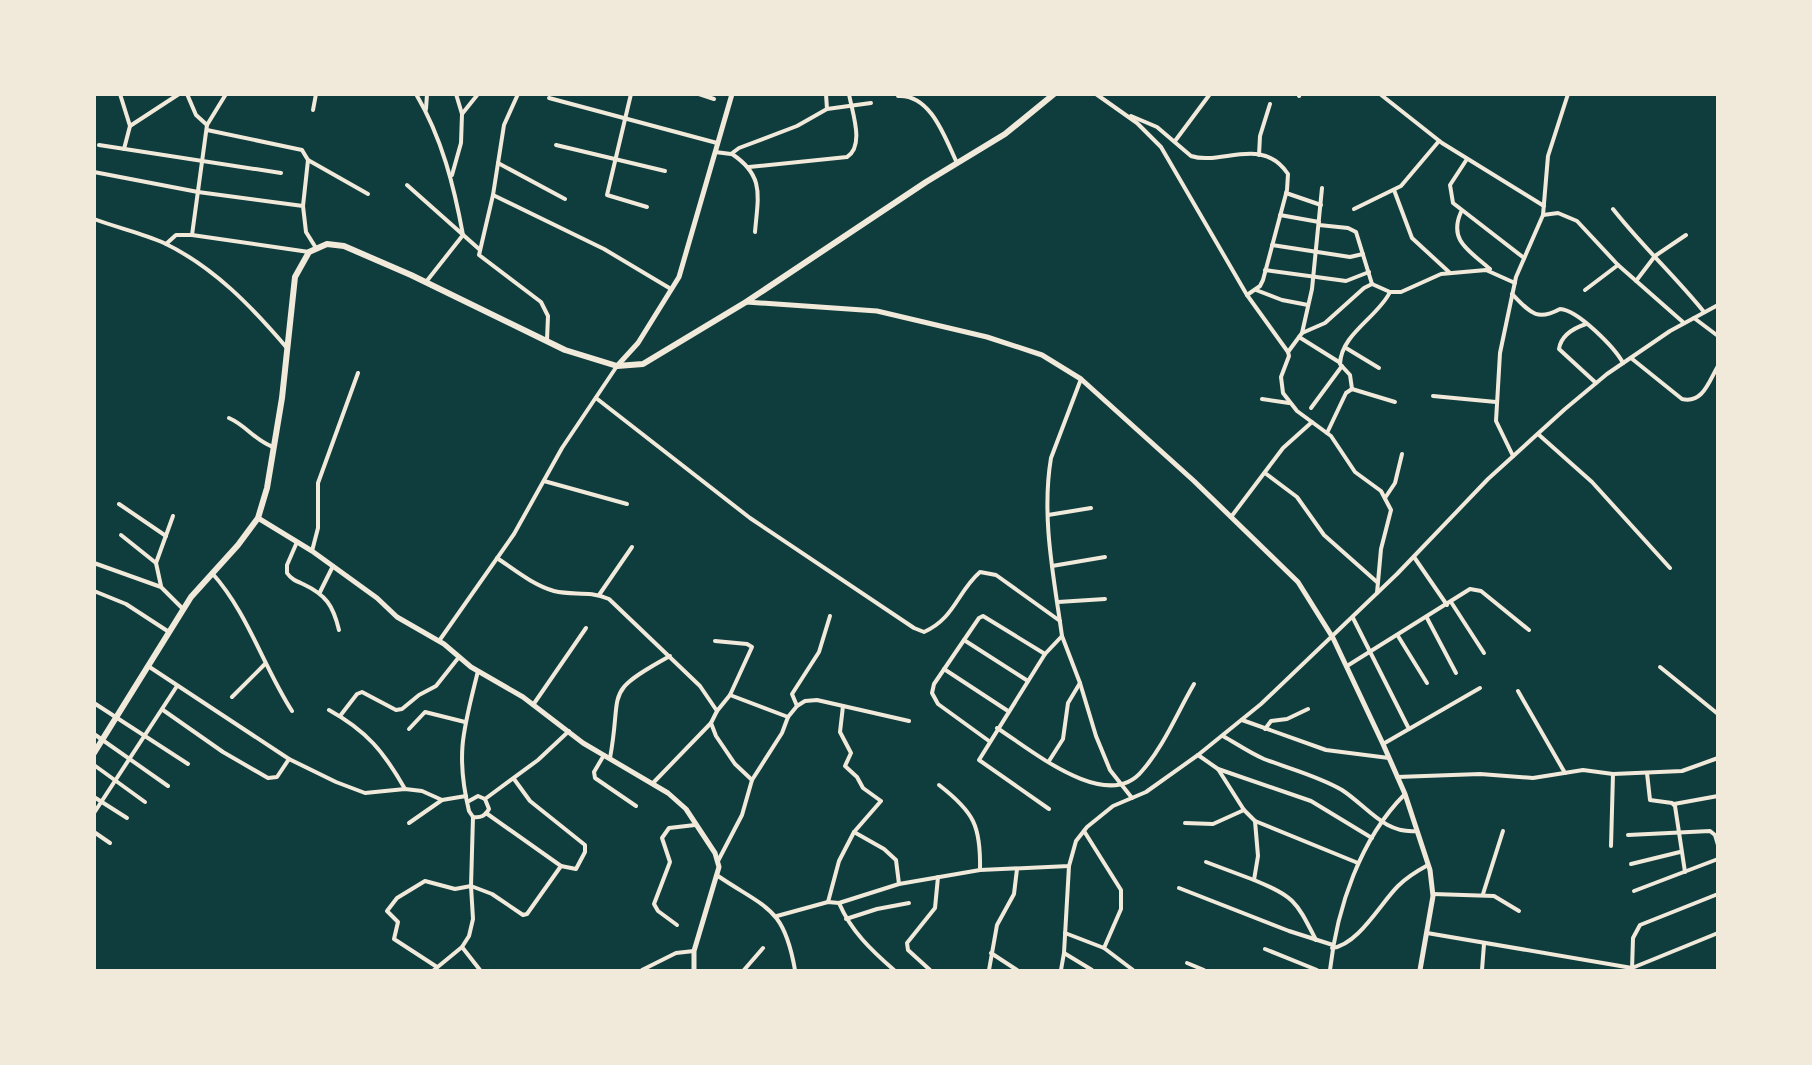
<svg xmlns="http://www.w3.org/2000/svg" width="1812" height="1065" font-family="'Space Grotesk',sans-serif">
<rect width="100%" height="100%" fill="#0f3d3e"/>
<g fill="none" stroke-linecap="round" stroke-linejoin="round">
<g stroke="#f1e9da" stroke-width="4">
<polyline points="120,94 130,126"/>
<polyline points="187,94 196,115 207,125"/>
<path d="M416 94C442 138 454 186 463 235L426 282"/>
<polyline points="456,94 462,114"/>
<polyline points="518,94 504,125 493,195 479,255 541,302 548,316 547,340"/>
<polyline points="631,94 607,195 647,207"/>
<polyline points="699,94 714,99"/>
<polyline points="826,94 827,109 871,103"/>
<polyline points="1096,94 1137,123 1161,147 1247,295 1288,352 1289,356 1281,377 1283,393 1297,411 1331,436 1355,472 1381,491 1391,510 1381,549 1377,593"/>
<polyline points="1380,94 1442,143 1544,206"/>
<path d="M898 96C931 94 945 138 957 163"/>
<polyline points="1299,96 1300,94"/>
<polyline points="549,98 717,143"/>
<polyline points="426,109 427,94"/>
<polyline points="313,110 316,94"/>
<path d="M1131 116 1157 127 1191 156C1221 166 1262 135 1288 174L1287 190 1263 280 1260 286 1247 295"/>
<polyline points="207,130 302,150 308,160 303,206"/>
<polyline points="1175,141 1210,94"/>
<polyline points="99,145 281,173"/>
<polyline points="556,145 665,171"/>
<polyline points="124,149 130,126 179,94"/>
<polyline points="715,152 731,154 739,148 797,126 827,109"/>
<path d="M732 154C765 176 758 196 755 232"/>
<polyline points="1259,155 1260,136 1270,104"/>
<polyline points="1467,159 1450,185 1453,203 1524,258"/>
<polyline points="308,160 368,194"/>
<polyline points="498,163 565,199"/>
<path d="M749 167 847 157C865 146 852 112 849 94"/>
<polyline points="94,172 198,192 303,206 306,232 316,248"/>
<polyline points="452,175 461,143 462,114 478,94"/>
<polyline points="407,185 479,249"/>
<polyline points="1394,190 1412,238 1449,272"/>
<polyline points="1286,193 1321,205"/>
<polyline points="493,195 604,249 671,289"/>
<polyline points="1354,209 1401,186 1439,141"/>
<path d="M1613 209C1642 246 1675 276 1704 312"/>
<path d="M1461 212C1448 241 1470 251 1490 269"/>
<polyline points="1280,215 1319,222"/>
<polyline points="1543,215 1558,213 1577,221 1618,265 1684,323"/>
<path d="M94 219C118 228 142 233 164 243 214 267 252 307 287 348"/>
<polyline points="1319,225 1348,228 1356,232 1372,284"/>
<polyline points="192,235 309,252"/>
<polyline points="166,244 176,235 192,235 207,125 226,94"/>
<polyline points="1272,245 1350,257 1363,254"/>
<polyline points="1265,270 1346,281 1369,272"/>
<polyline points="1636,281 1655,256 1686,235"/>
<polyline points="1256,290 1282,300 1308,305"/>
<polyline points="1585,290 1618,265"/>
<path d="M1512 294C1530 312 1536 322 1560 309 1578 310 1615 348 1623 363"/>
<polyline points="1694,318 1718,336"/>
<path d="M1586 324C1574 328 1561 335 1559 349L1596 383"/>
<polyline points="1302,333 1325,323 1364,288 1372,284 1390,292 1401,292 1441,274 1486,270 1515,283"/>
<polyline points="1299,337 1339,362"/>
<polyline points="1346,348 1379,368"/>
<polyline points="1288,352 1302,333 1312,289 1322,188"/>
<path d="M1631 358 1682 399C1703 404 1709 381 1718 366"/>
<path d="M1352 389 1350 375 1340 364C1341 334 1378 317 1390 292"/>
<polyline points="1433,396 1496,402"/>
<path d="M596 398 750 518 914 628 924 632C955 618 957 592 980 572L996 575 1060 621"/>
<polyline points="1262,399 1289,403"/>
<polyline points="1311,408 1342,366"/>
<path d="M229 418C247 426 254 440 273 447"/>
<polyline points="1327,433 1346,393 1352,389 1395,402"/>
<polyline points="1538,434 1592,482 1670,568"/>
<polyline points="1513,456 1496,421 1500,353 1516,277 1543,215 1548,156 1568,94"/>
<polyline points="1265,473 1297,497 1324,535 1377,582"/>
<polyline points="544,481 627,504"/>
<polyline points="1385,498 1395,483 1402,454"/>
<polyline points="119,504 166,536"/>
<polyline points="1048,515 1091,508"/>
<polyline points="1231,517 1283,448 1312,422"/>
<polyline points="121,535 156,563"/>
<path d="M297 542 287 565V573C291 579 296 581 303 584 326 595 333 605 339 630"/>
<polyline points="312,551 318,528 318,483 358,373"/>
<polyline points="1414,557 1447,605"/>
<path d="M497 558C515 570 533 585 554 591 574 596 587 590 609 599L700 686 717 711 711 723 716 736 735 764 752 780 742 815 718 861"/>
<polyline points="94,563 161,587 183,609"/>
<polyline points="1052,566 1105,557"/>
<path d="M212 573C248 613 263 666 292 711"/>
<polyline points="161,586 156,563 173,516"/>
<polyline points="94,591 126,604 169,632"/>
<polyline points="320,592 333,566"/>
<polyline points="599,595 632,547"/>
<polyline points="1058,602 1105,599"/>
<polyline points="1451,602 1484,653"/>
<polyline points="1353,618 1409,729"/>
<polyline points="1427,618 1456,673"/>
<polyline points="1062,636 1080,683 1096,736 1110,770 1132,798"/>
<polyline points="1398,636 1427,683"/>
<polyline points="964,640 1028,681"/>
<polyline points="439,641 514,534 562,448 617,366"/>
<polyline points="715,641 747,644 752,647 730,695 717,711"/>
<polyline points="148,666 289,759 336,782 365,793 405,789 422,791 442,800 466,796"/>
<polyline points="1347,666 1470,589 1481,591 1529,630"/>
<polyline points="1660,667 1718,714"/>
<polyline points="944,669 1008,711"/>
<polyline points="1518,691 1565,773"/>
<polyline points="730,695 788,717"/>
<polyline points="232,697 265,664"/>
<polyline points="94,703 188,764"/>
<polyline points="533,705 586,628"/>
<polyline points="797,706 792,694 819,652 830,616"/>
<polyline points="163,710 223,752 268,778 277,777 289,759"/>
<path d="M329 710C367 731 384 752 405 789"/>
<polyline points="340,716 357,694 362,692 396,710 402,709 419,695 436,686 459,657"/>
<polyline points="1242,720 1326,750 1389,758"/>
<path d="M997 728C1030 749 1107 814 1142 771 1164 746 1177 713 1194 684"/>
<polyline points="409,729 425,712 465,722"/>
<polyline points="1265,729 1271,721 1287,719 1308,709"/>
<polyline points="94,734 168,786"/>
<path d="M1223 736C1237 744 1250 753 1264 759 1290 769 1318 776 1342 790 1368 807 1384 834 1417 831"/>
<polyline points="989,741 938,704 932,693 934,684 979,618 983,616 1045,654"/>
<polyline points="1383,744 1480,688"/>
<polyline points="604,755 594,772 595,778 636,806"/>
<path d="M1198 755 1218 769 1244 810 1255 821 1258 856 1254 880C1295 897 1296 901 1316 940"/>
<path d="M610 758C623 689 601 694 670 656"/>
<polyline points="1049,761 1063,739 1068,703 1080,683"/>
<polyline points="94,765 145,802"/>
<polyline points="1218,769 1311,801 1372,838"/>
<polyline points="1647,773 1650,800 1672,803 1675,806 1685,872"/>
<polyline points="1397,777 1480,774 1533,778 1583,770 1613,774 1682,771 1718,758"/>
<polyline points="514,779 530,801 585,845 585,852 576,869 561,866"/>
<polyline points="752,780 782,733 788,717 797,706 805,701 817,700 909,721"/>
<polyline points="653,783 711,723"/>
<path d="M939 785C974 812 981 826 980 870"/>
<polyline points="94,797 127,818"/>
<polyline points="469,801 478,796 485,799"/>
<polyline points="1674,804 1718,796"/>
<path d="M1049 809 979 760 1045 654 1062 636C1054 578 1041 517 1051 458L1081 379"/>
<polyline points="94,813 177,686"/>
<path d="M473 817 469 811C455 753 464 728 478 671"/>
<polyline points="1255,821 1358,863"/>
<polyline points="409,823 442,800"/>
<polyline points="1185,823 1213,824 1244,810"/>
<polyline points="1084,831 1121,890 1121,909 1104,948"/>
<polyline points="94,832 110,843"/>
<polyline points="854,832 884,849 896,860 899,884"/>
<polyline points="1628,835 1710,831 1715,835 1718,845"/>
<polyline points="1611,846 1613,774"/>
<polyline points="1206,862 1254,880"/>
<polyline points="1631,864 1680,852"/>
<polyline points="1069,866 1064,953 1092,970"/>
<path d="M718 876C767 909 784 907 795 970"/>
<polyline points="1179,888 1289,931 1333,945"/>
<polyline points="1634,891 1718,859"/>
<polyline points="1433,894 1494,896 1519,911"/>
<polyline points="1483,894 1503,831"/>
<polyline points="828,902 839,861 854,832 881,801 863,788 857,777 845,766 851,753 840,732 843,706"/>
<path d="M839 903C851 931 871 950 894 970"/>
<polyline points="777,916 828,902 839,903 899,884 980,870 1069,866 1076,841 1087,827 1113,806 1146,792 1198,755 1261,704 1397,574 1488,479 1565,409 1607,374 1670,331 1718,305"/>
<polyline points="846,919 877,909 909,903"/>
<polyline points="677,925 658,911 654,904 670,862 662,838 669,828 695,825"/>
<polyline points="1065,933 1104,948 1133,970"/>
<polyline points="1427,933 1632,968 1718,933"/>
<polyline points="462,947 480,970"/>
<path d="M1332 948C1358 945 1380 904 1398 886 1407 877 1417 871 1428 865"/>
<polyline points="1265,949 1317,970"/>
<polyline points="991,953 1017,970"/>
<polyline points="1187,963 1204,970"/>
<polyline points="437,967 394,939 398,922 387,911 397,898 425,881 455,889 471,886 492,894 523,915 527,914 561,866 486,813"/>
<path d="M434 970 462 947 469 936 473 919 471 886 473 817C481 818 485 816 489 809L485 799 538 760 569 731"/>
<polyline points="642,970 676,953 694,951"/>
<polyline points="744,970 763,948"/>
<polyline points="930,970 908,950 907,943 935,908 938,877"/>
<polyline points="989,970 997,925 1014,894 1017,869"/>
<polyline points="1061,970 1064,953"/>
<path d="M1330 970C1337 908 1360 839 1405 794"/>
<polyline points="1482,970 1484,944"/>
<polyline points="1632,970 1633,938 1640,925 1718,894"/>
</g>
<g stroke="#f1e9da" stroke-width="5">
<polyline points="746,302 877,311 987,337 1042,355 1081,379 1194,481 1298,582 1333,638 1383,744 1405,794 1430,870 1433,896 1420,970"/>
<polyline points="617,366 638,343 679,277 732,94"/>
<polyline points="258,518 312,551 377,598 397,617 444,644 471,667 523,697 583,743 668,793 686,809 715,853 719,867 694,951 694,970"/>
</g>
<polyline stroke="#f1e9da" stroke-width="6" points="94,753 191,597 238,545 258,518 267,488 282,398 295,277 309,252 327,244 344,246 411,275 565,350 617,366 643,364 746,302 926,182 1005,134 1054,94"/>
</g>
<rect width="1812" height="1065" fill="none" stroke="#f1e9da" stroke-width="192"/>
</svg>
